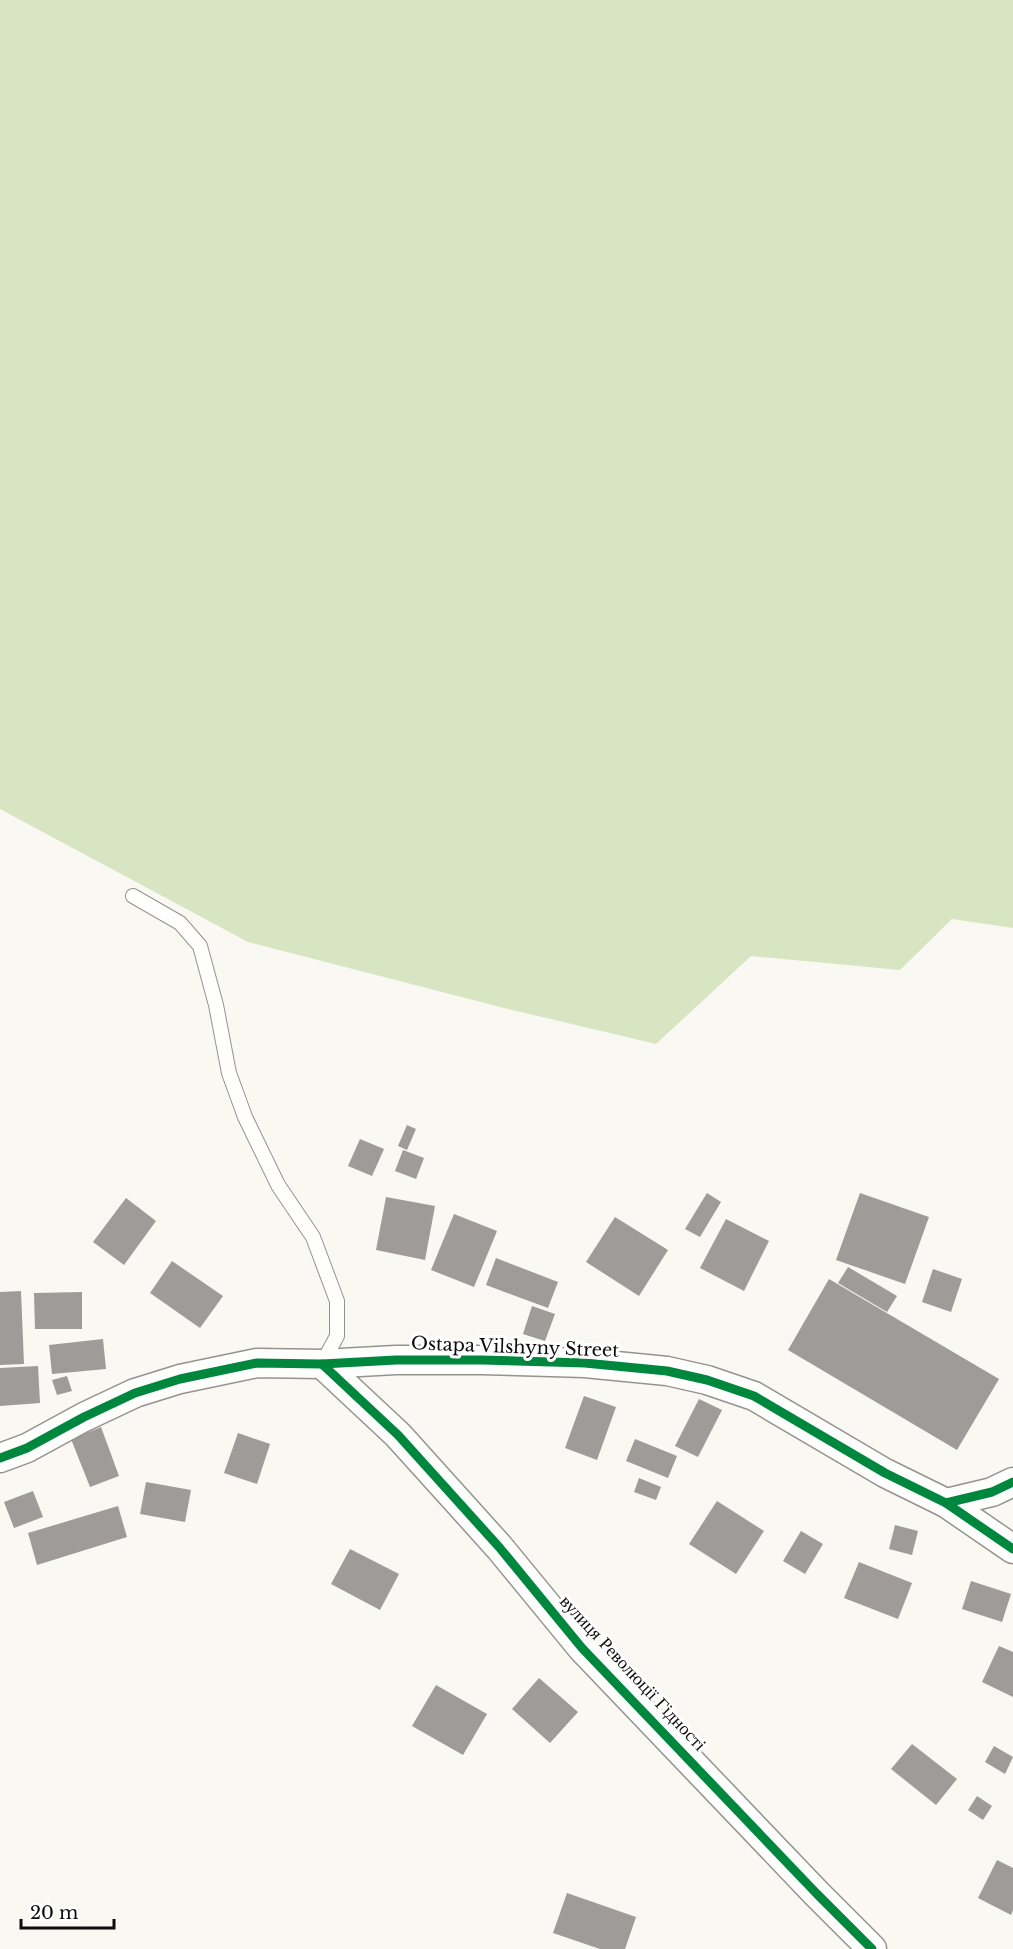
<svg xmlns="http://www.w3.org/2000/svg" width="1013" height="1949" font-family="'Libre Baskerville',serif">
<rect width="100%" height="100%" fill="#faf8f2"/>
<polygon fill="#d7e5c3" points="0,0 1013,0 1013,928 952,919 900,970 751,956 656,1044 504,1008 248,942 0,809"/>
<g fill="#9e9b98">
<polygon points="407,1125 416,1129 407,1150 398,1146"/>
<polygon points="360,1139 384,1149 372,1176 348,1166"/>
<polygon points="403,1150 424,1158 416,1179 395,1171"/>
<polygon points="707,1193 721,1202 700,1237 685,1229"/>
<polygon points="860,1193 929,1217 905,1284 836,1260"/>
<polygon points="386,1197 435,1206 425,1260 376,1250"/>
<polygon points="126,1198 156,1221 124,1265 93,1242"/>
<polygon points="454,1214 497,1231 474,1287 431,1270"/>
<polygon points="615,1217 668,1250 639,1296 586,1262"/>
<polygon points="726,1219 769,1241 744,1291 700,1268"/>
<polygon points="496,1258 558,1282 548,1308 486,1285"/>
<polygon points="172,1261 223,1296 200,1328 150,1293"/>
<polygon points="848,1267 897,1296 887,1312 838,1283"/>
<polygon points="933,1269 962,1279 951,1312 922,1302"/>
<polygon points="829,1279 999,1379 957,1450 788,1350"/>
<polygon points="21,1291 24,1364 0,1365 0,1292"/>
<polygon points="82,1292 82,1329 35,1329 34,1293"/>
<polygon points="532,1306 555,1314 545,1341 523,1334"/>
<polygon points="103,1339 106,1369 52,1374 49,1345"/>
<polygon points="38,1366 40,1403 0,1406 0,1368"/>
<polygon points="67,1376 72,1391 57,1395 52,1380"/>
<polygon points="584,1396 616,1407 597,1460 565,1448"/>
<polygon points="699,1399 722,1410 698,1457 675,1446"/>
<polygon points="101,1427 119,1476 90,1487 71,1439"/>
<polygon points="238,1433 270,1444 257,1484 224,1473"/>
<polygon points="635,1439 677,1456 668,1478 626,1461"/>
<polygon points="639,1478 661,1487 656,1500 634,1492"/>
<polygon points="146,1482 191,1490 185,1522 140,1514"/>
<polygon points="33,1491 43,1517 14,1528 4,1502"/>
<polygon points="717,1501 764,1531 736,1574 689,1544"/>
<polygon points="118,1506 127,1537 37,1565 28,1533"/>
<polygon points="895,1525 918,1531 912,1555 889,1549"/>
<polygon points="801,1531 823,1544 805,1574 783,1561"/>
<polygon points="350,1549 399,1574 380,1610 331,1584"/>
<polygon points="859,1562 912,1583 898,1619 844,1598"/>
<polygon points="971,1581 1011,1594 1002,1622 962,1609"/>
<polygon points="999,1646 1013,1652 1013,1697 982,1682"/>
<polygon points="539,1678 578,1712 550,1743 512,1709"/>
<polygon points="436,1685 487,1714 463,1755 412,1726"/>
<polygon points="912,1744 957,1779 936,1805 891,1769"/>
<polygon points="994,1746 1013,1757 1005,1774 985,1762"/>
<polygon points="977,1796 992,1806 983,1820 968,1810"/>
<polygon points="997,1860 1013,1868 1013,1910 1011,1915 978,1898"/>
<polygon points="567,1893 636,1917 625,1949 600,1949 553,1933"/>
</g>
<g fill="none" stroke-linecap="round" stroke-linejoin="round">
<defs>
<polyline id="service" points="133,896 180,923 200,946 216,1005 229,1073 245,1117 278,1185 313,1237 337,1301 337,1336 322,1364"/>
<g id="minor">
<polyline points="322,1364 398,1435 499,1547 582,1648 817,1894 872,1949"/>
<polyline points="0,1458 27,1448 84,1417 135,1393 180,1379 257,1363 322,1364 396,1360 482,1360 585,1363 667,1371 707,1380 754,1396 885,1473 946,1503 992,1492 1013,1482"/>
<polyline points="946,1503 1013,1549"/>
</g>
</defs>
<use href="#service" stroke="#949390" stroke-width="16"/>
<use href="#minor" stroke="#949390" stroke-width="31"/>
<use href="#service" stroke="#fefefd" stroke-width="14"/>
<use href="#minor" stroke="#fefefd" stroke-width="28"/>
<defs>
<g id="cycleway">
<polyline points="322,1364 398,1435 499,1547 582,1648 817,1894 872,1949"/>
<polyline points="0,1458 27,1448 84,1417 135,1393 180,1379 257,1363 322,1364 396,1360 482,1360 585,1363 667,1371 707,1380 754,1396 885,1473 946,1503 992,1492 1013,1482"/>
<polyline points="946,1503 1013,1549"/>
</g>
</defs>
<use href="#cycleway" stroke="#fff" stroke-width="13"/>
<use href="#cycleway" stroke="#00873e" stroke-width="9"/>
</g>
<g text-anchor="middle" stroke-width="6" stroke-linejoin="round" paint-order="stroke">
<g font-size="18" fill="#0d0d0d" stroke="#fff">
<text transform="translate(515 1347) rotate(2)" y="6">Ostapa Vilshyny Street</text>
<text transform="translate(633 1673) rotate(47)" y="6">вулиця Революції Гідності</text>
</g>
</g>
<path d="M21 1919v9h93v-9" fill="none" stroke="#0d0d0d" stroke-width="3"/>
<text x="30" y="1919" font-size="18" fill="#0d0d0d" stroke="#ffffff" stroke-width="4.5" paint-order="stroke">20 m</text>
</svg>
